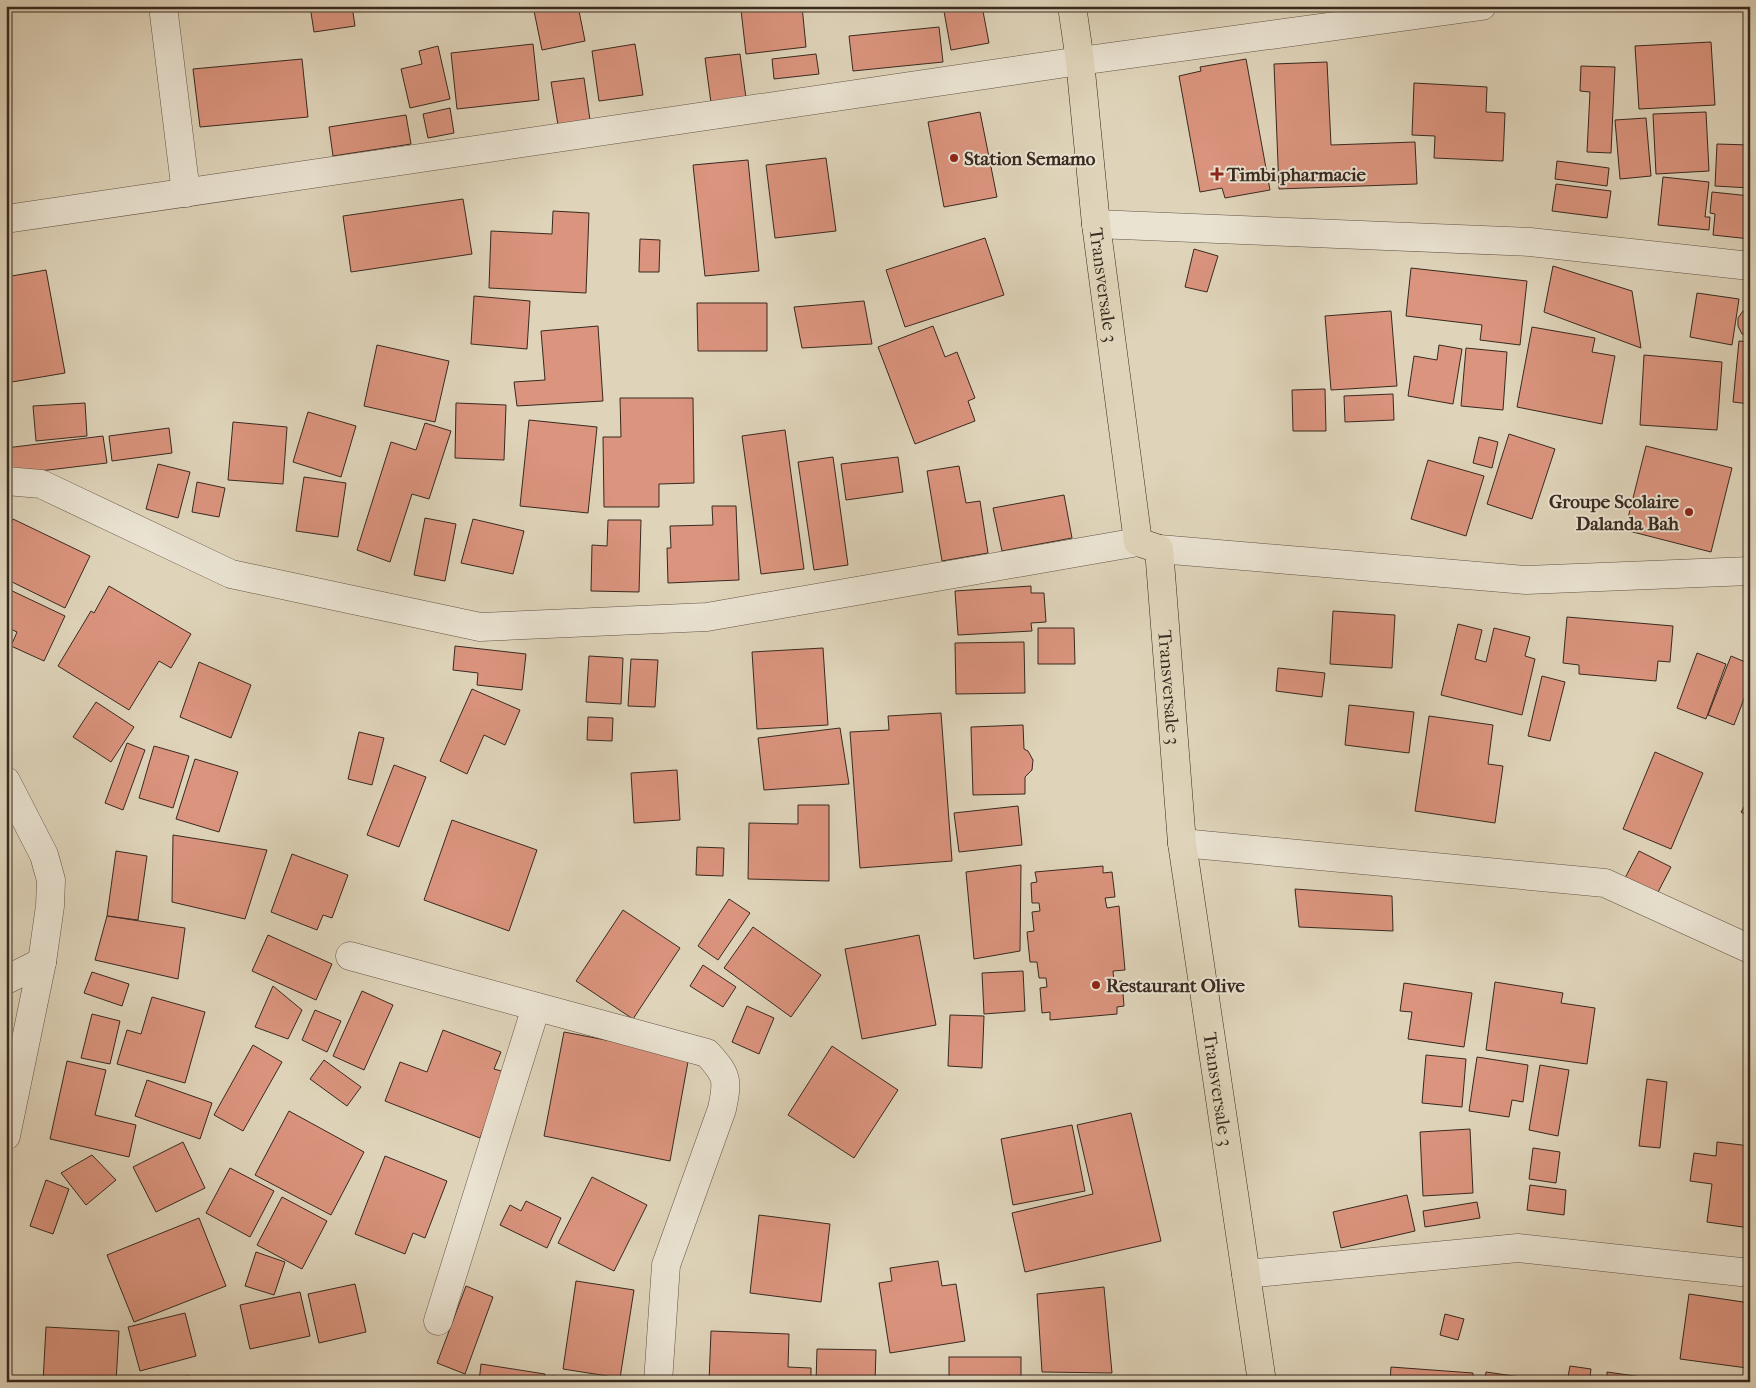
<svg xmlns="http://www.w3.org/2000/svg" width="1756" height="1388" font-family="'IM FELL French Canon',serif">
<rect width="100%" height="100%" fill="#dfd4ba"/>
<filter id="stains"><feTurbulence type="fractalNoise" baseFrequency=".004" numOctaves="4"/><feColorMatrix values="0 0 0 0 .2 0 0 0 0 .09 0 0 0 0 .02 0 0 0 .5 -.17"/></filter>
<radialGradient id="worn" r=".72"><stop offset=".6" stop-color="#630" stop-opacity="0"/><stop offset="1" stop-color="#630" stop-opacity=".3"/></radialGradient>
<g fill="#db947e" stroke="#38291f">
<polygon points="310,6 352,6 355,26 314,32"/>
<polygon points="388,6 436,6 436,7 389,11"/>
<polygon points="533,6 578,6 585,41 542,50"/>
<polygon points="769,6 802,6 806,47 746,54 741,10"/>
<polygon points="943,6 982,6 989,43 951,50"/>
<polygon points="939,27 943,62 853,71 849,36"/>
<polygon points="1711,42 1715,105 1639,109 1635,46"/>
<polygon points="533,44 539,100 457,109 451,53"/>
<polygon points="635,44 643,95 599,101 592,51"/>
<polygon points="438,46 450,99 410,108 401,69 422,64 419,51"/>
<polygon points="740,54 746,98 711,103 705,58"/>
<polygon points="816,54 819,74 774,79 772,59"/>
<polygon points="302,59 308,117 200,127 193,69"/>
<polygon points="1246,59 1270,190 1225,198 1222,188 1200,192 1179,76 1201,71 1200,67"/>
<polygon points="1327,62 1331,145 1415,142 1417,184 1279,189 1274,64"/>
<polygon points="1581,66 1615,67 1611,153 1587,152 1590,92 1580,91"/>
<polygon points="584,78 590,120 558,125 551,82"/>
<polygon points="1414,83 1487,87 1486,112 1505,113 1503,161 1434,158 1435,136 1412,135"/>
<polygon points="450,108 454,133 428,138 423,114"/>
<polygon points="980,112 997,197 944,207 928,122"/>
<polygon points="1706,112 1709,171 1656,174 1653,114"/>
<polygon points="406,115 411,144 333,156 329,127"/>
<polygon points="1646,118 1651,176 1620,179 1615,120"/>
<polygon points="1717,144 1750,145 1750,188 1715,186"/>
<polygon points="826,158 836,231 775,238 766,165"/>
<polygon points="748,160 759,271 705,276 693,165"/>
<polygon points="1557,161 1609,168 1607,186 1555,179"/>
<polygon points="1663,177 1709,182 1705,217 1710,217 1709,230 1658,225"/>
<polygon points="1556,184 1611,191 1607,218 1552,211"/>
<polygon points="1712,192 1750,196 1750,239 1713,235 1715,214 1710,213"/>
<polygon points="463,199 472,254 351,272 343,216"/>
<polygon points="553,211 589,213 586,293 489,288 491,231 552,234"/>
<polygon points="985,238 1004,295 905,327 886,270"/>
<polygon points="640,239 660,240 659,272 639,272"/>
<polygon points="1194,249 1218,256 1207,292 1185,287"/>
<polygon points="1553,266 1632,291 1641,348 1544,312"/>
<polygon points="1411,268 1527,281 1520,345 1480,340 1482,325 1406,316"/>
<polygon points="46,270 65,373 6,383 6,277"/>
<polygon points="1697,293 1739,299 1732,345 1690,337"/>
<polygon points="474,296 530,301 527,349 471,344"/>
<polygon points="864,301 872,344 802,348 794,307"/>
<polygon points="697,303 767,303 767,351 698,351"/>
<polygon points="1750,307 1750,338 1742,334 1738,326 1738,318 1743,311"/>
<polygon points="1391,311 1397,386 1331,390 1325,316"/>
<polygon points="598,326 603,401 517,406 514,382 545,380 541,331"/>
<polygon points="933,326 945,357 957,352 975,398 968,401 975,421 915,444 878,347"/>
<polygon points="1532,327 1595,338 1592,352 1615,356 1602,424 1517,407"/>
<polygon points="1739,341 1750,342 1750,404 1733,402"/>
<polygon points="377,345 449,361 435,422 364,406"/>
<polygon points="1439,345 1462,349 1453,404 1408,396 1414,356 1437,360"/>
<polygon points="1466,348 1507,352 1503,410 1461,406"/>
<polygon points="1644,355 1722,362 1717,430 1640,425"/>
<polygon points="1325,389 1326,431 1293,431 1292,390"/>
<polygon points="1393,394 1394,420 1345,422 1344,396"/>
<polygon points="620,398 693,398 694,483 659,484 659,507 604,507 603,437 621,437"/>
<polygon points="85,403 87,436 36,441 33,406"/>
<polygon points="456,403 506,405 504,460 455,458"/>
<polygon points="308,412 356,426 341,477 293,462"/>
<polygon points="529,420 597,427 588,513 520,506"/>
<polygon points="233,422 287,427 283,484 228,480"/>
<polygon points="425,423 451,431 429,499 412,494 390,562 357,550 391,442 416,450"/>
<polygon points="169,428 172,453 112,461 109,436"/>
<polygon points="785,430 804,569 761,574 742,436"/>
<polygon points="1509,434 1555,449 1532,519 1487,504"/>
<polygon points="103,436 107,463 6,475 6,448"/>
<polygon points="1479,437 1498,442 1492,468 1473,463"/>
<polygon points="1646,446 1732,468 1711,552 1625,530"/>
<polygon points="833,457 848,565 814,570 798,462"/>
<polygon points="898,457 903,492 846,500 841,464"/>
<polygon points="1428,460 1484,476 1466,536 1411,519"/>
<polygon points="158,464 190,472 178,518 146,509"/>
<polygon points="959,466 966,503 980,501 988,553 942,561 927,471"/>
<polygon points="304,477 346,483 338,537 296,531"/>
<polygon points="197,482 225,488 219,517 192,512"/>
<polygon points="1064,495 1072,538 1002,551 993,508"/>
<polygon points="712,506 736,506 739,580 668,583 667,548 671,548 670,526 713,525"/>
<polygon points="425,518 456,524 445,581 414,575"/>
<polygon points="13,519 90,556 65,608 6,579 6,534"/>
<polygon points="473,519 524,531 513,574 461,563"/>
<polygon points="608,520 641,520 639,592 591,591 592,545 607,546"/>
<polygon points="109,586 191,634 171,668 159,661 129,710 58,666 91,611 94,613"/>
<polygon points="1031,586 1031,593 1044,593 1046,622 1031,623 1032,631 958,635 955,591"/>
<polygon points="6,588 65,616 44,661 11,646 17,632 6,627"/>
<polygon points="1333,611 1395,615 1392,668 1330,664"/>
<polygon points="1567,617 1673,626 1670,662 1658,661 1656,681 1579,674 1579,665 1563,663"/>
<polygon points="1458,624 1482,630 1475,659 1486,662 1494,628 1530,637 1525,656 1535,659 1522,715 1441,695"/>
<polygon points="1038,628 1074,628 1075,664 1038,664"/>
<polygon points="1024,642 1025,693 956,694 955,643"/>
<polygon points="455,646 526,654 522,690 477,685 478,673 453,670"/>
<polygon points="823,648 828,725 757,729 752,652"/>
<polygon points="1697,653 1726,664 1706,719 1677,708"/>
<polygon points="589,656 623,658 621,704 586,702"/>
<polygon points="1731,656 1750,664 1750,683 1734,725 1708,715"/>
<polygon points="631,659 658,660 655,707 628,706"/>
<polygon points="199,662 251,685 231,738 180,717"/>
<polygon points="1278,668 1325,673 1322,697 1276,691"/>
<polygon points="1542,676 1565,682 1550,741 1528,736"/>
<polygon points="472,689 520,710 505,745 484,735 467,774 440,761"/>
<polygon points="96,702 134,727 111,762 73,737"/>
<polygon points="1349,705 1414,712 1409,753 1345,745"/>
<polygon points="941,713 952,861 860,868 850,732 889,730 888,716"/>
<polygon points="1429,716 1493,725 1488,764 1503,766 1495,823 1415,811"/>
<polygon points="588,717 613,718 612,741 587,740"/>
<polygon points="1023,725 1024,749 1028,751 1033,760 1032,770 1025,777 1025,794 973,795 971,727"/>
<polygon points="840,728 849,784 764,790 758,738"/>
<polygon points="359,732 384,738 372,785 348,779"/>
<polygon points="127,743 145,750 123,810 105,803"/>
<polygon points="154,746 189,756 173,808 139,798"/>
<polygon points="1655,752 1703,773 1671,849 1623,829"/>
<polygon points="195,759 238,772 219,832 176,819"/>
<polygon points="394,765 426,777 399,847 367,835"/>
<polygon points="677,770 680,820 634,823 631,773"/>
<polygon points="1750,797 1750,817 1741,812"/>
<polygon points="798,805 829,805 829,881 748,879 749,823 798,824"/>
<polygon points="1018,806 1022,845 959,852 954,813"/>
<polygon points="452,820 537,850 509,931 424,900"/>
<polygon points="173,835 267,850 245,919 172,902"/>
<polygon points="697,847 724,848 723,876 696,875"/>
<polygon points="116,851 147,856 138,920 107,916"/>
<polygon points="1639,851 1671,867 1656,896 1624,880"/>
<polygon points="292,854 348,875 332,918 323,915 317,930 271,912"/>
<polygon points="1021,865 1020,951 974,959 966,872"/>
<polygon points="1103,866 1103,873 1112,872 1115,897 1105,898 1107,908 1119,906 1125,970 1113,971 1114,982 1122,981 1124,1006 1117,1007 1117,1014 1050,1020 1050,1012 1042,1013 1040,988 1047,987 1046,978 1039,978 1037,962 1030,962 1027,932 1034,931 1032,912 1040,911 1039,903 1032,903 1031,883 1037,882 1035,872"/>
<polygon points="1295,889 1392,896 1393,931 1299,927"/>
<polygon points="729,899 750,913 718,960 698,946"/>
<polygon points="623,910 680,948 633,1019 576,981"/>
<polygon points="107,916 185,928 178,979 95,960"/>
<polygon points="753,927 821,975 791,1017 724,968"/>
<polygon points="268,935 332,964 316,1000 252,971"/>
<polygon points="919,935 936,1025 862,1039 845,949"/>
<polygon points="703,965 736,987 723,1007 690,986"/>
<polygon points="1023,971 1025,1011 984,1014 982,973"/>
<polygon points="92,972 129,984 122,1006 84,993"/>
<polygon points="1495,982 1563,993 1561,1003 1595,1008 1587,1064 1486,1050"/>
<polygon points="1404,983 1472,993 1464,1047 1408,1039 1412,1012 1400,1011"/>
<polygon points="273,986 302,1010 288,1039 255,1027"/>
<polygon points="362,991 393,1005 364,1070 333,1056"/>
<polygon points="152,997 205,1012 185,1083 117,1064 127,1030 141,1034"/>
<polygon points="747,1006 774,1018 759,1054 732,1042"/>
<polygon points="315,1010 341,1021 327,1052 302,1040"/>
<polygon points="92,1014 120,1021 110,1064 81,1058"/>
<polygon points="950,1015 984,1016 982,1068 948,1066"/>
<polygon points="443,1030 501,1052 494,1069 505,1072 480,1138 385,1101 400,1062 427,1072"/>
<polygon points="564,1032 689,1056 670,1161 544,1136"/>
<polygon points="253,1045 282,1062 243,1131 214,1115"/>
<polygon points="832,1046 898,1090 854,1158 788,1115"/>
<polygon points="1426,1055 1466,1059 1462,1107 1422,1103"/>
<polygon points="1477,1057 1528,1065 1523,1102 1512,1100 1509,1117 1469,1111"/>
<polygon points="324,1060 361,1087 347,1106 310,1079"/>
<polygon points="67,1061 106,1070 95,1115 136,1125 129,1157 50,1139"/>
<polygon points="1540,1065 1569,1070 1558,1136 1529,1130"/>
<polygon points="1647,1079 1667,1082 1660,1148 1639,1146"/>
<polygon points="147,1080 212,1103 200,1139 135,1116"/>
<polygon points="289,1111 364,1152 331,1215 255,1175"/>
<polygon points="1131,1113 1161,1241 1025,1272 1012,1213 1093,1194 1077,1125"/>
<polygon points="1072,1125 1085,1191 1013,1205 1001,1139"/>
<polygon points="1470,1129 1473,1193 1423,1196 1420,1132"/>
<polygon points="183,1142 205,1188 156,1212 133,1167"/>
<polygon points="1717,1142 1750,1146 1750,1228 1707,1222 1712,1184 1690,1181 1694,1153 1716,1156"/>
<polygon points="1533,1148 1560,1152 1556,1183 1529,1179"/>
<polygon points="92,1155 116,1180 86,1205 61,1173"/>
<polygon points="385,1156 447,1181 425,1238 413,1233 405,1254 355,1234"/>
<polygon points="230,1168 274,1191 250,1237 206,1213"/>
<polygon points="592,1177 647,1205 614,1271 558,1243"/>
<polygon points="46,1180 69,1189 53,1234 30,1226"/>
<polygon points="1530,1185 1566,1190 1564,1215 1527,1210"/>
<polygon points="1407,1195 1415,1231 1341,1248 1333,1212"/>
<polygon points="282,1197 327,1221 302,1269 257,1245"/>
<polygon points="526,1201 561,1218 547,1248 500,1225 510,1205 521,1211"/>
<polygon points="1477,1202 1480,1218 1425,1227 1423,1211"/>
<polygon points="759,1215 830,1224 821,1302 750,1293"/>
<polygon points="199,1218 226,1286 134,1322 107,1255"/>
<polygon points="256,1252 285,1262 274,1295 245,1286"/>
<polygon points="938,1261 942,1286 956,1284 965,1341 890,1353 879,1283 892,1281 890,1268"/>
<polygon points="576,1281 634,1290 620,1378 563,1369"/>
<polygon points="355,1284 366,1332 319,1343 308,1294"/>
<polygon points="466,1286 493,1297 465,1374 437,1363"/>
<polygon points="1104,1287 1112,1373 1042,1372 1037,1294"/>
<polygon points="300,1292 310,1336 250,1349 240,1305"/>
<polygon points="1689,1294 1750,1303 1750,1348 1747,1368 1680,1359"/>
<polygon points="185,1313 196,1356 140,1371 128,1327"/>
<polygon points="1445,1314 1464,1319 1458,1340 1440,1335"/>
<polygon points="46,1327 119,1331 116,1382 43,1382"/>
<polygon points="711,1331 789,1334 788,1367 811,1368 811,1382 709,1382"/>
<polygon points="817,1349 876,1350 875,1382 816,1382"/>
<rect x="949" y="1357" width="72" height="25"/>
<polygon points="481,1364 545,1374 544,1382 479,1382"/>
<polygon points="1570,1366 1591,1369 1590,1376 1607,1379 1607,1372 1657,1379 1656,1382 1567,1382"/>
<polygon points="1391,1367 1473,1373 1473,1382 1390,1382"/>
<polygon points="1486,1372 1555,1382 1485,1382"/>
<polygon points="189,1376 189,1382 123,1381"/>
<polygon points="552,1376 599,1382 551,1382"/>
</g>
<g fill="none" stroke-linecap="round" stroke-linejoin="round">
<defs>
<g id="minor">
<polyline points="163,6 186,193"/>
<polyline points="6,219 1080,61 1482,6"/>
<polyline points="1096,224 1530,242 1750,266"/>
<polyline points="6,481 41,484 231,574 480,627 707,617 1138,542"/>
<polyline points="1159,549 1526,580 1750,571"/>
<polyline points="6,781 44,855 51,880 50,906 42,962 6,1136"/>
<polyline points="1182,843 1605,883 1750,949"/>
<path d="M350 956 707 1053C728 1076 728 1080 722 1109L666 1265 658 1382"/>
<polyline points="6,980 42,962"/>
<polyline points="1246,1274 1518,1248 1750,1273"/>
<polyline points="438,1321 536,1007"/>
</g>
<g id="major">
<path id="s1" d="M1072 6 1080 61 1096 224 1138 542 1159 549 1182 843 1262 1382"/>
</g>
</defs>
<use href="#minor" stroke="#625446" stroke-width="29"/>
<use href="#major" stroke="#38291f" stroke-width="29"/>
<use href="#minor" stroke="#eae3d2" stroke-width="28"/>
<use href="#major" stroke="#dfd4ba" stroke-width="28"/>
</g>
<g fill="#8f2418" stroke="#eae3d2" stroke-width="2">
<circle cx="954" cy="158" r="5"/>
<path d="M1214.5 166.5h5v5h5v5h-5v5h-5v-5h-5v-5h5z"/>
<circle cx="1689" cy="512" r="5"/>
<circle cx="1096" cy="985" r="5"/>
</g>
<g text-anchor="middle" stroke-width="4" stroke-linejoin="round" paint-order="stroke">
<g font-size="19" font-weight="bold" fill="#38291f" stroke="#eae3d2" text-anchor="start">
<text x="964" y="165">Station Semamo</text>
<text x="1227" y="181">Timbi pharmacie</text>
<text x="1679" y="508" text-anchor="end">Groupe Scolaire<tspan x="1679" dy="22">Dalanda Bah</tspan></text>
<text x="1106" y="992">Restaurant Olive</text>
</g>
<g font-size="19" fill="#38291f" stroke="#eae3d2">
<text dy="7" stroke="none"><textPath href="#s1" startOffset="281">Transversale 3</textPath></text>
<text dy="7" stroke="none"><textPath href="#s1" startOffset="701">Transversale 3</textPath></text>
<text dy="7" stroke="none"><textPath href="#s1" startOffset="1106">Transversale 3</textPath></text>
</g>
</g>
<rect width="1756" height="1388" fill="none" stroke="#dfd4ba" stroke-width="25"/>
<rect x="8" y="8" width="1741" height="1373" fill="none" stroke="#38291f" stroke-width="2.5"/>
<rect x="12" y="12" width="1731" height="1363" fill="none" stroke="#38291f"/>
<rect width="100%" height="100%" filter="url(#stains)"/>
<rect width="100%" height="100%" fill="url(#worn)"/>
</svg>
